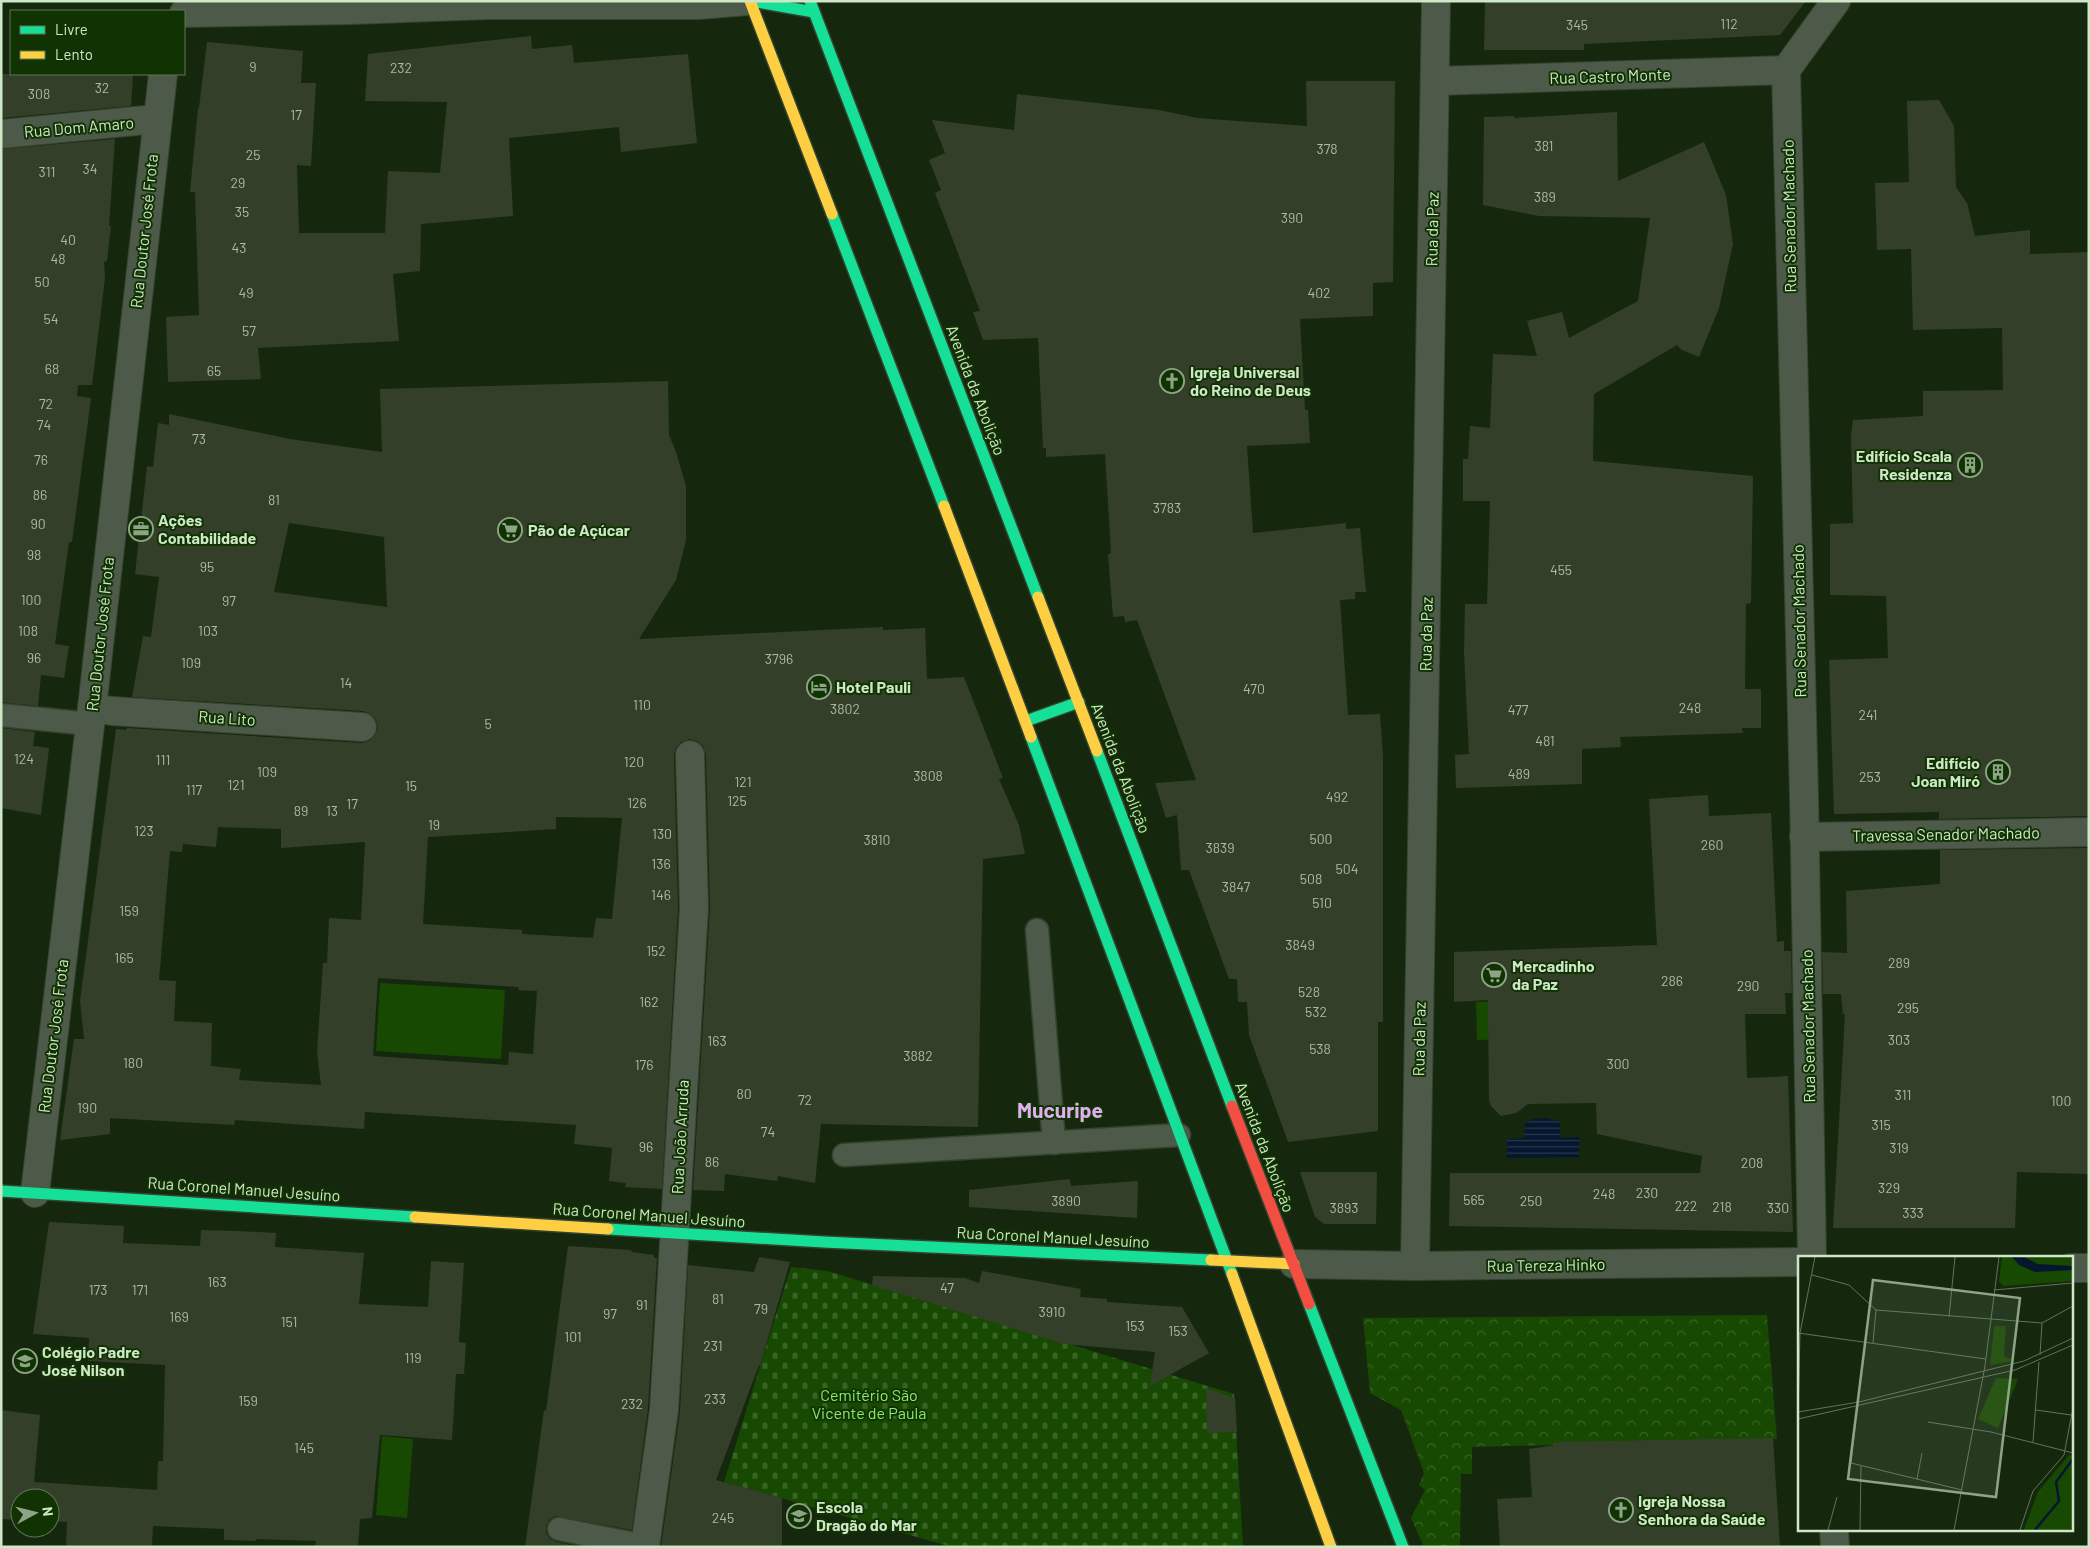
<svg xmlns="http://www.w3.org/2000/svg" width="2090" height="1548" font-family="Barlow,sans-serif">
<defs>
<pattern id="forest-crowns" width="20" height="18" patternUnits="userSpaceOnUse" patternTransform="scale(1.25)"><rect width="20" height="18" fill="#184902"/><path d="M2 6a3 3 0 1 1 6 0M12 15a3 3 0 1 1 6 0" fill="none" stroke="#386325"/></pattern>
<pattern id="cemetery-stones" width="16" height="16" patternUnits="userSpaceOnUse" patternTransform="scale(1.25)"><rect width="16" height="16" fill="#184902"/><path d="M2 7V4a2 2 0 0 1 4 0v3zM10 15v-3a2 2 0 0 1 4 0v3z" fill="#386325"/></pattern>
<pattern id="water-rules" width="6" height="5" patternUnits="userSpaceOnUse" patternTransform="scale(1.25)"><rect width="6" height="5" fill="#05172f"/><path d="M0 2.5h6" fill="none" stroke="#28394c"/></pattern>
</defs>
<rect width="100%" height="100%" fill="#15280e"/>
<polygon fill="url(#forest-crowns)" points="1767,1315 1777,1439 1472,1447 1472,1474 1461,1474 1460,1547 1424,1547 1411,1518 1425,1490 1419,1485 1424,1473 1401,1410 1370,1393 1363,1318"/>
<polygon fill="url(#cemetery-stones)" points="791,1267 827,1271 1234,1394 1243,1547 952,1547 724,1482"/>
<g fill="#184902">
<polygon points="380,983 505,990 501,1059 376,1051"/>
<polygon points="1555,1000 1556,1038 1477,1040 1476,1002"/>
<polygon points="382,1436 413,1439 407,1518 376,1515"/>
</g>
<polygon fill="url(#water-rules)" points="1547,1118 1560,1122 1560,1138 1579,1137 1579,1157 1507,1158 1507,1139 1524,1138 1525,1123 1532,1119"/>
<g fill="#343f2a" fill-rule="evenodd">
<polygon points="1485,1 1806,1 1780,35 1584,44 1584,50 1484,50"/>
<polygon points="531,36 532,49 572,45 574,63 688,54 697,143 621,152 619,127 509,138 513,216 421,224 420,271 393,274 399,341 258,348 261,379 168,382 166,317 199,315 195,192 190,192 198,108 199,108 207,42 303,51 301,83 316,83 311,166 297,165 299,233 385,233 388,171 440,173 447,102 365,101 368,54"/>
<polygon points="1,74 133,74 131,106 1,118"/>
<polygon points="1306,81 1395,81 1393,282 1373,283 1373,316 1300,319 1305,410 1308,410 1310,443 1247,446 1253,533 1346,523 1346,529 1360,528 1366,592 1355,592 1355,599 1340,600 1348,715 1380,714 1383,757 1383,1022 1378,1022 1378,1131 1288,1142 1249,1035 1247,1002 1238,1002 1237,979 1229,979 1189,870 1181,870 1177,815 1166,818 1155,783 1196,780 1137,620 1125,622 1124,616 1113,617 1108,554 1111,553 1105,454 1046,457 1046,448 1043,448 1038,338 983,340 973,312 980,311 935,193 941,190 929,160 945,153 932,120 1014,130 1017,94 1159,110 1197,118 1307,126"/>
<polygon points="1939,100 1954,126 1956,187 1967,203 1975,236 2030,230 2030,254 2089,252 2089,816 1939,819 1939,812 1834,814 1829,660 1888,658 1886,596 1830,595 1830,524 1853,523 1851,436 1853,420 1923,416 1923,391 2003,390 2002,328 1913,330 1911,249 1877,250 1875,183 1909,182 1907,101"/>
<polygon points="1617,112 1618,181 1704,142 1726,195 1733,244 1719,308 1699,357 1682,350 1677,345 1594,394 1593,461 1753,476 1751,603 1746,604 1745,689 1761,689 1761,728 1742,728 1743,733 1620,737 1621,747 1582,749 1582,784 1456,788 1455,755 1469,754 1464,653 1465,604 1487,604 1490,501 1463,501 1463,459 1468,459 1470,426 1490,428 1493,354 1537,356 1527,321 1562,312 1569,338 1638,301 1650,218 1539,216 1483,205 1484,117 1514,116 1514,118"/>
<polygon points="115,139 109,226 111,226 107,261 104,262 105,278 92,385 78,385 77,396 91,398 72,542 69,542 55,644 69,646 64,678 41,675 38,706 1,702 1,149"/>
<path d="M668 381 669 435 676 452 686 486V540L676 580 639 639 883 627V630L925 628 927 679 964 677 1003 778 999 779 1019 825 1025 854 983 859 978 1127 821 1124 815 1183 778 1176 777 1181 725 1174 724 1191 693 1190 710 908 706 755 703 746 697 741 690 739 681 742 676 748 674 755 678 908 662 1189 625 1187 626 1183 609 1181 612 1148 574 1144 576 1125 365 1112 364 1129 235 1120 234 1125 110 1118V1134L60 1140 74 1039H84L80 1001 116 729 126 730 127 728 361 743 369 741 375 735 378 728 376 720 370 714 363 711 132 697 143 636 151 637 159 577 135 574 147 466 153 467 158 423 169 425V414L290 439 382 452 380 389ZM289 523 384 537 387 607 274 592ZM556 817 622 818 612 919 596 918 593 938 522 934V930L423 924 428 837 556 829ZM218 827 281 829V848L365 842 361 920 329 918 327 963H323L317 1052 321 1085 239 1080 241 1069 211 1066 212 1023 174 1021 176 981 159 980 170 851 182 852 183 844 216 847ZM378 978 519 987 518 990 537 991 533 1054 509 1052 508 1065 373 1056Z"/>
<polygon points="1,728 35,732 33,746 49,748 41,815 1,808"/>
<polygon points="1708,795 1709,816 1771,813 1777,942 1784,941 1784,951 1791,951 1792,993 1785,993 1786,1014 1745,1014 1747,1078 1788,1076 1793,1232 1449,1226 1450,1173 1700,1173 1702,1156 1597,1134 1596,1103 1528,1104 1516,1113 1501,1116 1491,1106 1489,1100 1488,1000 1454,1002 1454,952 1657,945 1649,799"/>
<polygon points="2089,848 2089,1174 2017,1172 2015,1228 1833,1228 1845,1014 1843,1014 1841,994 1823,994 1822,952 1847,953 1846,891 1940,884 1940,850"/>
<polygon points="1300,1172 1377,1172 1376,1224 1324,1224 1315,1217"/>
<polygon points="1070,1179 1071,1186 1138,1181 1137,1218 969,1207 969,1190"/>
<polygon points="49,1222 124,1226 123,1243 200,1246 201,1230 237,1231 276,1233 275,1247 364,1253 359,1304 428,1307 431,1261 464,1263 459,1342 466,1343 464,1374 456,1374 452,1440 380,1435 372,1518 360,1519 358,1547 315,1547 316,1541 256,1539 256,1541 224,1540 224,1529 153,1526 152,1546 66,1547 67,1522 50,1521 50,1498 20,1498 20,1520 1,1519 1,1410 40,1415 34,1482 157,1490 158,1461 163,1461 165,1365 88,1361 89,1338 33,1334"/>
<polygon points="568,1246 631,1250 632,1252 654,1255 654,1258 657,1258 648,1408 632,1530 555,1516 549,1520 546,1526 546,1533 550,1539 556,1542 581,1547 525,1547 544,1410 546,1411"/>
<polygon points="759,1257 790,1262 760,1366 759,1365 716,1480 782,1498 782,1547 661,1547 680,1411 688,1265 754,1272"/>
<polygon points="982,1271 1081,1289 1080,1297 1107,1299 1107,1302 1182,1307 1209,1353 1150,1386 1155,1352 1064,1344 872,1285 873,1276 965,1278 979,1283"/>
<polygon points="1206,1388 1235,1398 1237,1432 1207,1433"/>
<polygon points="1773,1438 1780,1547 1500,1547 1497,1499 1532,1497 1529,1449 1555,1445 1555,1442"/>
</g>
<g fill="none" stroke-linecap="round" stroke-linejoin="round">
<defs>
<g id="lane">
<polyline points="1,715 90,724"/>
<polyline points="1037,930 1054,1143"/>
<polyline points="844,1155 1179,1135"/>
<polyline points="559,1529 645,1546"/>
</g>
<g id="street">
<polyline points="184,13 352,10 487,5 699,5 747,1"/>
<polyline points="1435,81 1786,70"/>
<polyline points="1,134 156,119"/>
<polyline points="92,708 112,711 362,727"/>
<polyline points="1804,837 2089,832"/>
<polyline points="35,1193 92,708 163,74"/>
<polyline points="1812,1257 1804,797 1786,70 1836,1"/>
<polyline points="1294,1264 1415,1266 1799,1262"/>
<polyline points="1415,1266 1436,1"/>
<polyline points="2071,1268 2089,1268"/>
<polyline points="1834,1529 1835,1547"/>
<polyline points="645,1547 664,1410 694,908 690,755"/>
</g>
<g id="fast">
<polyline points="751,1 814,12"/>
<polyline points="810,1 1038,597"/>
<polyline points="832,214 944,506"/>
<polyline points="1026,721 1079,702"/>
<polyline points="1031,737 1232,1274"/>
<polyline points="1097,751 1232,1106"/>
<polyline points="1,1191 415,1217"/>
<polyline points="608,1229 824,1242 1211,1260"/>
<polyline points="1309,1304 1403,1547"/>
</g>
<g id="slow">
<polyline points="750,1 832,214"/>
<polyline points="944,506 1031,737"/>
<polyline points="1038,597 1097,751"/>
<polyline points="415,1217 608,1229"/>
<polyline points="1211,1260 1294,1264"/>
<polyline points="1232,1274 1331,1547"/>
</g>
<polyline id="jam" points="1232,1106 1309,1304"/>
</defs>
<use href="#lane" stroke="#33442e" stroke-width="25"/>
<use href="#street" stroke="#33442e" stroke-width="30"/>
<use href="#fast" stroke="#33442e" stroke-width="14"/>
<use href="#slow" stroke="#33442e" stroke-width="14"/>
<use href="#jam" stroke="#33442e" stroke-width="14"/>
<use href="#lane" stroke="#4d5949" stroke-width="22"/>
<use href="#street" stroke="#4d5949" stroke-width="28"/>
<use href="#fast" stroke="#16e098" stroke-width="11"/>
<use href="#slow" stroke="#ffcf43" stroke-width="11"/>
<use href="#jam" stroke="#f24e42" stroke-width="11"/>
</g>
<defs>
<symbol id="church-ring" viewBox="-11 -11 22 22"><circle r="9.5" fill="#113303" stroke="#8da486" stroke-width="1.5"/><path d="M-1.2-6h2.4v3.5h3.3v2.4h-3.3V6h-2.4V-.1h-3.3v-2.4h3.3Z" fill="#8da486"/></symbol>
<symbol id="building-ring" viewBox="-11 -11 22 22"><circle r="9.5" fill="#113303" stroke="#8da486" stroke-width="1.5"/><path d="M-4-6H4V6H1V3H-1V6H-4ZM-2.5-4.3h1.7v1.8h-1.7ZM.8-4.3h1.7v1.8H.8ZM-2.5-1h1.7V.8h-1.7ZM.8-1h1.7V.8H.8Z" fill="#8da486"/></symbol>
<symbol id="office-ring" viewBox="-11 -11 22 22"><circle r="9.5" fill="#113303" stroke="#8da486" stroke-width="1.5"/><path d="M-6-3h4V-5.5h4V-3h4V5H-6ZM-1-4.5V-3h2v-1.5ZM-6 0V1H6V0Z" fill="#8da486"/></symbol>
<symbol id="supermarket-ring" viewBox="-11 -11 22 22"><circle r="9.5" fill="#113303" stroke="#8da486" stroke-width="1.5"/><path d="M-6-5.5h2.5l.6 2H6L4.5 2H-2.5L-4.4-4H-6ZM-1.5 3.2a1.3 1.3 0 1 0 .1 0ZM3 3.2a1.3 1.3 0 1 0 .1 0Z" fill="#8da486"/></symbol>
<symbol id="hotel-ring" viewBox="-11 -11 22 22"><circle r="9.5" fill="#113303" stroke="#8da486" stroke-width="1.5"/><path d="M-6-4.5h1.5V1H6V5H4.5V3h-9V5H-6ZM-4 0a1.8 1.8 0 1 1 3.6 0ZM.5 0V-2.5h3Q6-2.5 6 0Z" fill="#8da486"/></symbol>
<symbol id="school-ring" viewBox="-11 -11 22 22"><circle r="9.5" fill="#113303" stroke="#8da486" stroke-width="1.5"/><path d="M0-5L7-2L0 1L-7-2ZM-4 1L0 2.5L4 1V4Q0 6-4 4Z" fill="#8da486"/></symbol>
</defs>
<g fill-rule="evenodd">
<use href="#church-ring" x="1158" y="367" width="28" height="28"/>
<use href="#building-ring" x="1956" y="451" width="28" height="28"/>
<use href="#office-ring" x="127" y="515" width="28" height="28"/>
<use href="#supermarket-ring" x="496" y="516" width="28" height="28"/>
<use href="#hotel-ring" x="805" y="673" width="28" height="28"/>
<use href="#building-ring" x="1984" y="758" width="28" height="28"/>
<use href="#supermarket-ring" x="1480" y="961" width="28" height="28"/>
<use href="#school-ring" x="11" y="1347" width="28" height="28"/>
<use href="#church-ring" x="1607" y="1496" width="28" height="28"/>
<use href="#school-ring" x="785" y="1502" width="28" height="28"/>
</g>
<g text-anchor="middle" stroke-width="4" stroke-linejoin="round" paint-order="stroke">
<g font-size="14" fill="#a8bd9f">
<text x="1729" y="29">112</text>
<text x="1577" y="30">345</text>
<text x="253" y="72">9</text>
<text x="401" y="73">232</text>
<text x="102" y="93">32</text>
<text x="39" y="99">308</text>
<text x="296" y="120">17</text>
<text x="1544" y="151">381</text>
<text x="1327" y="154">378</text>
<text x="253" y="160">25</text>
<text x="90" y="174">34</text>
<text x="47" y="177">311</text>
<text x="238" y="188">29</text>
<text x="1545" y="202">389</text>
<text x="242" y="217">35</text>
<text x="1292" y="223">390</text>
<text x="68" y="245">40</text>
<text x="239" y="253">43</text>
<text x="58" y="264">48</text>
<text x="42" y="287">50</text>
<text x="246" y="298">49</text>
<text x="1319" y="298">402</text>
<text x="51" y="324">54</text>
<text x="249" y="336">57</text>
<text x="52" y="374">68</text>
<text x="214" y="376">65</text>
<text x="46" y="409">72</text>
<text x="44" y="430">74</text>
<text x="199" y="444">73</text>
<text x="41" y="465">76</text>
<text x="40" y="500">86</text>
<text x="274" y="505">81</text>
<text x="1167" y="513">3783</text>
<text x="38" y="529">90</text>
<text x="34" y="560">98</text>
<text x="207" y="572">95</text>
<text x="1561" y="575">455</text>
<text x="31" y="605">100</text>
<text x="229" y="606">97</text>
<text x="28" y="636">108</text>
<text x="208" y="636">103</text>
<text x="34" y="663">96</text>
<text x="779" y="664">3796</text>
<text x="191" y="668">109</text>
<text x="346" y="688">14</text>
<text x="1254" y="694">470</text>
<text x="642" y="710">110</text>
<text x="1690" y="713">248</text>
<text x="845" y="714">3802</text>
<text x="1518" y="715">477</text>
<text x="1868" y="720">241</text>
<text x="488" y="729">5</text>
<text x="1545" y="746">481</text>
<text x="24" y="764">124</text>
<text x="163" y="765">111</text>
<text x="634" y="767">120</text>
<text x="267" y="777">109</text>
<text x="1519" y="779">489</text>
<text x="928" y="781">3808</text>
<text x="1870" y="782">253</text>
<text x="743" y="787">121</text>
<text x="236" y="790">121</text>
<text x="411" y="791">15</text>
<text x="194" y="795">117</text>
<text x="1337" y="802">492</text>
<text x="737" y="806">125</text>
<text x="637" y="808">126</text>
<text x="352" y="809">17</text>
<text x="301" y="816">89</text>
<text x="332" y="816">13</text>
<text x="434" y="830">19</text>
<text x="144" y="836">123</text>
<text x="662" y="839">130</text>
<text x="1321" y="844">500</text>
<text x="877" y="845">3810</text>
<text x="1712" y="850">260</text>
<text x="1220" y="853">3839</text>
<text x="661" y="869">136</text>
<text x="1347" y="874">504</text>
<text x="1311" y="884">508</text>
<text x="1236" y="892">3847</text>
<text x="661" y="900">146</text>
<text x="1322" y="908">510</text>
<text x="129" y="916">159</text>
<text x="1300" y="950">3849</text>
<text x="656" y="956">152</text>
<text x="124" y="963">165</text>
<text x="1899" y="968">289</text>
<text x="1672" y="986">286</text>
<text x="1748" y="991">290</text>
<text x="1309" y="997">528</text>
<text x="649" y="1007">162</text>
<text x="1908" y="1013">295</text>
<text x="1316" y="1017">532</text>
<text x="1899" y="1045">303</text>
<text x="717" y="1046">163</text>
<text x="1320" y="1054">538</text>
<text x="918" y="1061">3882</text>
<text x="133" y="1068">180</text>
<text x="1618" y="1069">300</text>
<text x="644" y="1070">176</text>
<text x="744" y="1099">80</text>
<text x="1903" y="1100">311</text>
<text x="805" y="1105">72</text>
<text x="2061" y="1106">100</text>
<text x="87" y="1113">190</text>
<text x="1881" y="1130">315</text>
<text x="768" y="1137">74</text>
<text x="646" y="1152">96</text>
<text x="1899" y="1153">319</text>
<text x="712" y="1167">86</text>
<text x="1752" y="1168">208</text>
<text x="1889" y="1193">329</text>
<text x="1647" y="1198">230</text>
<text x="1604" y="1199">248</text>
<text x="1474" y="1205">565</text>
<text x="1066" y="1206">3890</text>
<text x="1531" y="1206">250</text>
<text x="1686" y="1211">222</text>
<text x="1722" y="1212">218</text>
<text x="1344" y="1213">3893</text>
<text x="1778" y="1213">330</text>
<text x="1913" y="1218">333</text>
<text x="217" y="1287">163</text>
<text x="947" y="1293">47</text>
<text x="98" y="1295">173</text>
<text x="140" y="1295">171</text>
<text x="718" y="1304">81</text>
<text x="642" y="1310">91</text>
<text x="761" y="1314">79</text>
<text x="1052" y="1317">3910</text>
<text x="610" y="1319">97</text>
<text x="179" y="1322">169</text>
<text x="289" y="1327">151</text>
<text x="1135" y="1331">153</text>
<text x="1178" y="1336">153</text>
<text x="573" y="1342">101</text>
<text x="713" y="1351">231</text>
<text x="413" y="1363">119</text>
<text x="715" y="1404">233</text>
<text x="248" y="1406">159</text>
<text x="632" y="1409">232</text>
<text x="304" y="1453">145</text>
<text x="723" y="1523">245</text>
</g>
<g font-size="16" fill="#cee7c6" stroke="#113303">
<text transform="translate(1610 76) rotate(-2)" y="6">Rua Castro Monte</text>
<text transform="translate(79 127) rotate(-5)" y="6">Rua Dom Amaro</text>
<text transform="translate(1789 216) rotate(-91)" y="6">Rua Senador Machado</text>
<text transform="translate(1432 229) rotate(-89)" y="6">Rua da Paz</text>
<text transform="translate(144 231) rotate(-84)" y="6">Rua Doutor José Frota</text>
<text transform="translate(976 390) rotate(69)" y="6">Avenida da Abolição</text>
<text transform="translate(1799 621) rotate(-91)" y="6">Rua Senador Machado</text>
<text transform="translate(100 634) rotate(-84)" y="6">Rua Doutor José Frota</text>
<text transform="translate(1426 634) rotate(-89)" y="6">Rua da Paz</text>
<text transform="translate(227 718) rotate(4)" y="6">Rua Lito</text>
<text transform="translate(1121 768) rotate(69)" y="6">Avenida da Abolição</text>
<text transform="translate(1946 834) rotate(-1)" y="6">Travessa Senador Machado</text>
<text transform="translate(1808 1026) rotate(-91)" y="6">Rua Senador Machado</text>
<text transform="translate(53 1036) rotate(-83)" y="6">Rua Doutor José Frota</text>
<text transform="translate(1419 1039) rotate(-89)" y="6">Rua da Paz</text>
<text transform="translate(680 1137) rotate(-87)" y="6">Rua João Arruda</text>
<text transform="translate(1265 1147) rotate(69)" y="6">Avenida da Abolição</text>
<text transform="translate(244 1189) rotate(4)" y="6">Rua Coronel Manuel Jesuíno</text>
<text transform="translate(649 1215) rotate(4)" y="6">Rua Coronel Manuel Jesuíno</text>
<text transform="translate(1053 1237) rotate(3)" y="6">Rua Coronel Manuel Jesuíno</text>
<text transform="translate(1546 1265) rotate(-1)" y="6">Rua Tereza Hinko</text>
</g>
<g font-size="16" font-weight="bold" fill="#cee7c6" stroke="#113303" text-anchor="start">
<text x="1190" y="378">Igreja Universal<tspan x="1190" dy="18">do Reino de Deus</tspan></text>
<text x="1952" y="462" text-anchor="end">Edifício Scala<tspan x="1952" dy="18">Residenza</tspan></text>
<text x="158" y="526">Ações<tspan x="158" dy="18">Contabilidade</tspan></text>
<text x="528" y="536">Pão de Açúcar</text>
<text x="836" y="693">Hotel Pauli</text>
<text x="1980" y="769" text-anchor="end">Edifício<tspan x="1980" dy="18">Joan Miró</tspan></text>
<text x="1512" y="972">Mercadinho<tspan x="1512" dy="18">da Paz</tspan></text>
<text x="42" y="1358">Colégio Padre<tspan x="42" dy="18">José Nilson</tspan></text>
<text x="1638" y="1507">Igreja Nossa<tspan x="1638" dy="18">Senhora da Saúde</tspan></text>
<text x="816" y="1513">Escola<tspan x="816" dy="18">Dragão do Mar</tspan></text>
</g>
<g font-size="16" fill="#8cec6a" stroke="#113303">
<text x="869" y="1401">Cemitério São<tspan x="869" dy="18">Vicente de Paula</tspan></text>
</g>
<g font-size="21" font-weight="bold" fill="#e0b0ee" stroke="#113303">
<text x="1060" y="1118">Mucuripe</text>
</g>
</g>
<g transform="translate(1798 1256)">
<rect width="275" height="275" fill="#15280e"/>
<path d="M204 1H273L275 25 205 30 201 25ZM196 70H208L206 100 217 105 192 109ZM271 199 275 200V269L272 274H226L240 236Z" fill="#184902"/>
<path d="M198 122 220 123 200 172 180 163Z" fill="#184902"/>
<path d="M214 1H226L240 8 275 10V14L237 16 221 9Z" fill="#05172f"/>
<path fill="none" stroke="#05172f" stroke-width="2.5" d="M237 274 261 245 258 226 275 203"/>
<path fill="none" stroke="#5f7458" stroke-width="1" d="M14 19 51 29 78 54 244 67 275 50M196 34 275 27M151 61 157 1M0 77 188 103M75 87 78 54M242 99 244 67M59 152 53 207 164 234M238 154 273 159M0 156 61 146 226 105 275 82M0 159 2 77 17 1M0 163 217 114 275 89M130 166 193 176 275 197M235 186 241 106M119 223 124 197M30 274 39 241M62 274 63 210M156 274 187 110 201 1M222 274 235 235 266 199 275 152"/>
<path fill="#8da486" fill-opacity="0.15" stroke="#8da486" stroke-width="2.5" d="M75 24 222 42 198 241 50 223Z"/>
<rect width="275" height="275" fill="none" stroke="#cee7c6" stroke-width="2.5"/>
</g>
<rect width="2090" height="1548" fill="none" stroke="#cee7c6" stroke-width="5"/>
<rect x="10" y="10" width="175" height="65" fill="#113303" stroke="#5d7b51"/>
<rect x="20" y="26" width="25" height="8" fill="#16e098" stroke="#5d7b51"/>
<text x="55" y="35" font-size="15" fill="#cee7c6">Livre</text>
<rect x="20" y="51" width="25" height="8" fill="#ffcf43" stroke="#5d7b51"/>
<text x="55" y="60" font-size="15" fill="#cee7c6">Lento</text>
<g transform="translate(35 1513) rotate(83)"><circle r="24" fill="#113303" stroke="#5d7b51"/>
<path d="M0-4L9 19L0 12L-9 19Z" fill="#8da486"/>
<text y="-8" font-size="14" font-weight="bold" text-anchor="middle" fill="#cee7c6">N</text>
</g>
</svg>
